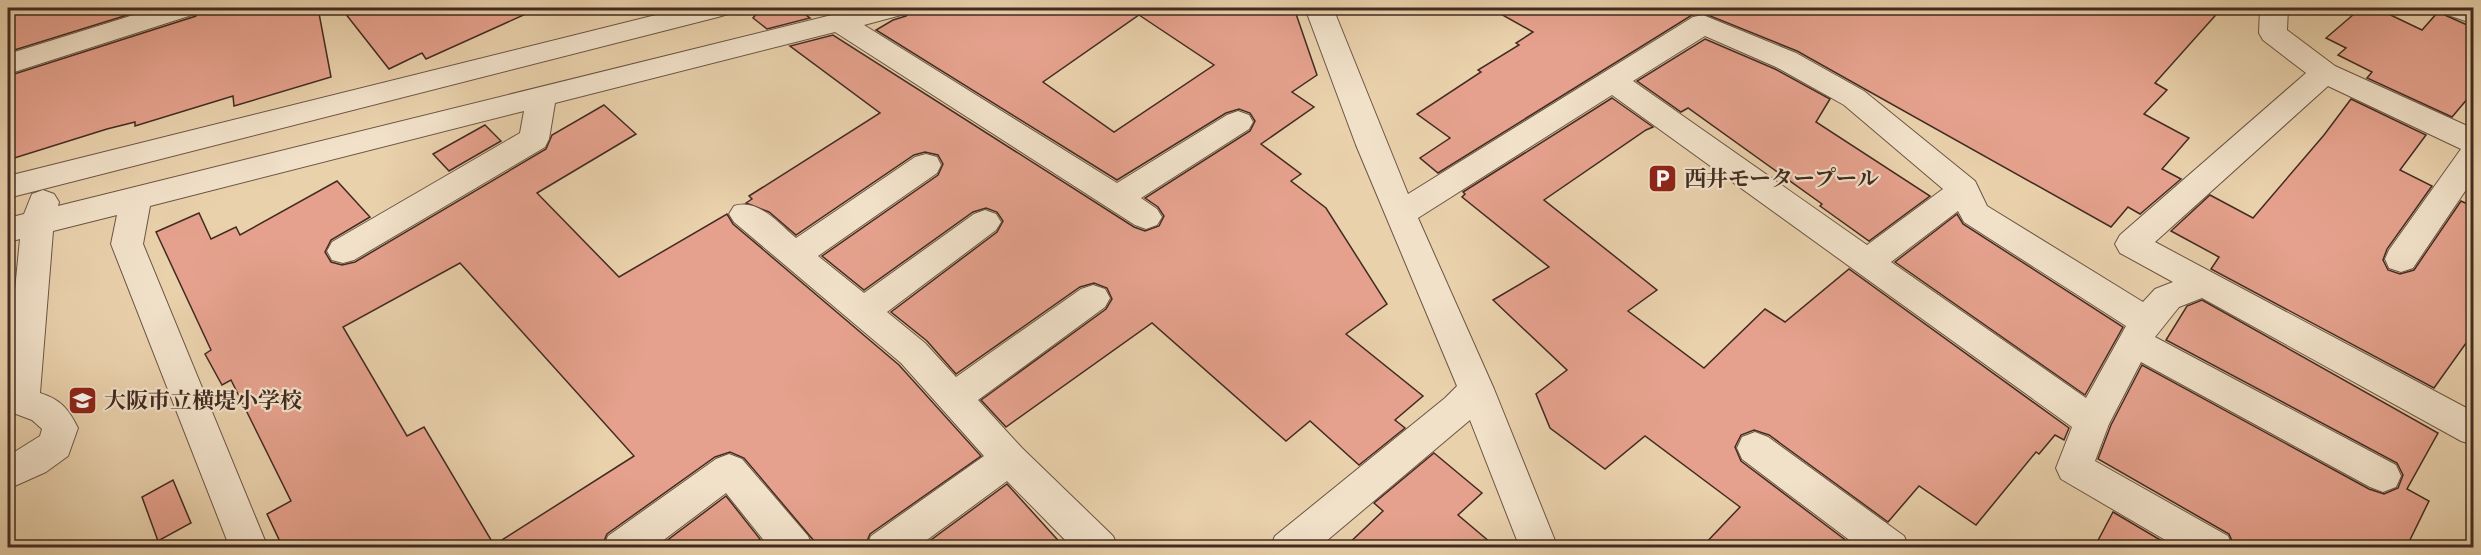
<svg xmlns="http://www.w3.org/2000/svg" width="2481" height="555" font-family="'IM FELL Double Pica','Noto Serif JP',serif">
<rect width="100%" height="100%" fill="#e9d1ac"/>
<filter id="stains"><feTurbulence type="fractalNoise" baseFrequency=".00333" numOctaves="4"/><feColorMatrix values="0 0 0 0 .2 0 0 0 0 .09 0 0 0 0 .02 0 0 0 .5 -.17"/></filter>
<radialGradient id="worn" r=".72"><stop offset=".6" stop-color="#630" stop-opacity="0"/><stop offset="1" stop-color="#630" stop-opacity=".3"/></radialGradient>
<g fill="#e5a18d" stroke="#422b21" stroke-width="1.5" fill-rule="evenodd">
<polygon points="8,8 150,8 8,52"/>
<polygon points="201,8 318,8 331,77 234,106 233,96 135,126 135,122 107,129 8,160 8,76 196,16"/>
<polygon points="341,8 539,8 426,59 422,53 389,69"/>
<polygon points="761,8 796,8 810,18 767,29 753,18"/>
<path d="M913 8H1294L1317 75 1292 92 1314 107 1261 144 1301 174 1291 181 1326 208 1387 304 1346 334 1423 396 1395 420 1405 428 1359 465 1310 421 1286 441 1152 323 1006 427 981 400 1106 309 1112 299 1107 288 1094 283 1080 287 956 374 927 341 891 312 997 232 1003 221 997 212 986 208 973 212 864 290 822 256 938 175 943 164 938 155 925 152 914 155 796 235 769 212 746 203 752 199 749 196 880 113 790 46 833 35 1134 227 1145 231 1159 226 1164 216 1158 207 1145 198 1250 131 1255 121 1250 113 1239 109 1226 113 1117 180 876 30 893 20 906 16ZM1139 15 1214 65 1114 132 1043 82Z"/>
<polygon points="1490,8 2222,8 2155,83 2167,90 2144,114 2189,138 2162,169 2181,179 2140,214 2128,207 2111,227 1797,51 1703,13 1692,15 1438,173 1420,158 1450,138 1417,114 1481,72 1478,70 1519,45 1516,43 1533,32"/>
<polygon points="2361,8 2376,8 2422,30 2438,12 2474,28 2474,91 2452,117 2367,78 2372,72 2338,55 2346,48 2326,38"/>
<polygon points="1705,39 1775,69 1830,99 1816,122 1930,196 1869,241 1820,206 1822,204 1688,108 1681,112 1637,81"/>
<polygon points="1612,98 1653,127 1646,130 1544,200 1657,290 1628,311 1704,368 1765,309 1785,322 1849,269 2069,428 2064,440 2055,435 2039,454 2036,452 1976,525 1919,486 1888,522 1769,435 1754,430 1741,435 1735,447 1741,461 1856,548 1701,548 1740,507 1645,436 1605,469 1550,428 1536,394 1567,370 1493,300 1549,267 1462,197 1465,194 1463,192"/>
<polygon points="2351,99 2426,135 2400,170 2432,186 2387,249 2383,260 2388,270 2400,274 2414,270 2461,201 2474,207 2474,332 2434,388 2211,269 2219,257 2171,231 2210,195 2253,218 2324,135"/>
<path d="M604 105 636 134 537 193 619 277 727 214 733 224 899 365 981 456 870 534 864 548H820L744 458 730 452 715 457 607 534 601 548H283L267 514 291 501 231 380 222 385 205 354 211 350 156 232 199 213 211 239 236 227 240 235 337 181 370 217 331 240 325 252 331 262 342 265 355 262 546 149 552 135ZM460 263 634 456 494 545 424 427 407 436 343 327Z"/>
<polygon points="485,125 501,141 449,171 433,154"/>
<polygon points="1957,214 1963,224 2123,327 2085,395 1895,262"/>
<polygon points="2202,300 2438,433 2407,489 2429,501 2406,548 2235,548 2229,534 2098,459 2111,425 2142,365 2369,489 2384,494 2398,488 2403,475 2397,463 2166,340 2187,306"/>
<polygon points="1434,453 1482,493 1458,515 1497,548 1344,548 1383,511 1374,503"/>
<polygon points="173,480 191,523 158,541 142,497"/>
<polygon points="1007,484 1065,548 920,548"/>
<polygon points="726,496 760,539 748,548 657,548"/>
<polygon points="2113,512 2174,548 2094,548"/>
</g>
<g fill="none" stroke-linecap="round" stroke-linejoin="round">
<defs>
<g id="minor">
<polygon points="156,8 199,8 195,14 8,74 8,54"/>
<polygon points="684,8 732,8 728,14 718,17 8,198 8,176"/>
<path d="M860 8H909L905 14 864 25 1117 183 1227 115 1238 111 1249 115 1253 122 1249 129 1141 198 1157 209 1162 217 1157 225 1146 229 1135 225 835 32 555 103 549 139 545 147 354 260 343 263 332 260 327 251 332 242 520 133 524 111 150 206 143 244 268 548H230L111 244 117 215 53 231 40 393C61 400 68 408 78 428L68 456 46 472 8 489V456L40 436 42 429 32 420 8 411V361L20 239 8 242V218L24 214 32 194 43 190 54 194 59 202 58 206Z"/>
<path d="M1305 8H1333L1408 194 1693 17 1703 15 1796 53 1864 91 1975 181 1987 206 2143 302 2155 289 2173 282 2120 253 2115 244 2120 235 2306 73 2263 40 2259 33 2260 8H2288L2287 30 2335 66 2474 129V178L2413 268 2401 272 2389 268 2385 259 2389 250 2461 149 2328 86 2155 242 2474 412V445L2461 441 2202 298 2179 307 2155 337 2396 465 2401 476 2396 487 2383 492 2370 487 2141 362 2109 424 2095 461 2228 536 2233 548H2179L2061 479 2056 468 2072 427 1612 95 1418 218 1494 389 1558 548H1520L1470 420 1318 548H1270L1275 536 1445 398 1457 386 1356 145ZM1705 36 1776 67 1844 105 1943 189 1867 245 1633 81ZM1958 211 1964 222 2126 326 2086 398 1891 262Z"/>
<polygon points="2441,8 2474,8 2474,24 2445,14"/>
<path d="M926 154 937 157 941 165 937 173 818 256 864 293 974 214 985 210 996 214 1001 222 996 230 887 312 925 343 956 377 1081 289 1093 285 1105 289 1110 298 1105 307 978 400 1022 448 1113 536 1118 548H1073L1007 481 916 548H866L871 536 984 456 901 363 734 222 729 214 734 206C758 198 778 223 796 238L915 157Z"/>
<polygon points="1755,432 1768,437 1904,536 1909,548 1860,548 1742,459 1737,448 1742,437"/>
<polygon points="729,454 742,459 808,536 813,548 770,548 726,493 653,548 603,548 608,536 716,459"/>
</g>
</defs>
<use href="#minor" stroke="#6c5444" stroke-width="2"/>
<use href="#minor" fill="#f1e1c9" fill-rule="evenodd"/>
</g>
<defs>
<symbol id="parking-square" viewBox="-11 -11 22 22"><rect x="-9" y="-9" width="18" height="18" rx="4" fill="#8f2418" stroke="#f1e1c9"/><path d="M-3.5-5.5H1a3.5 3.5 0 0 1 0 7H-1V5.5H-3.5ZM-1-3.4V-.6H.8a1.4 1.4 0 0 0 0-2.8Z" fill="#fff"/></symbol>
<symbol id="school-square" viewBox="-11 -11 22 22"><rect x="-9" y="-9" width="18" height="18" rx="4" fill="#8f2418" stroke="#f1e1c9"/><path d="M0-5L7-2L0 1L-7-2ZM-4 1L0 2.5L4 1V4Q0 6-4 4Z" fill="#fff"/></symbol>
</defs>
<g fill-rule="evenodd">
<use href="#parking-square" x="1646" y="162" width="33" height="33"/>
<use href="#school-square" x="66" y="384" width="33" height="33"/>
</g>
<g text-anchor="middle" stroke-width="4.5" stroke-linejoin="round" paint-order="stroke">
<g font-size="22" font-weight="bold" fill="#422b21" stroke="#f1e1c9" text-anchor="start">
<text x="1684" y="186">西井モータープール</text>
<text x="104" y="408">大阪市立横堤小学校</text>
</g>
</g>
<rect width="2481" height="555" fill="none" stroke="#e9d1ac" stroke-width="30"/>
<rect x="9" y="9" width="2463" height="537" fill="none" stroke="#422b21" stroke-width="3"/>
<rect x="15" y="15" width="2451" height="525" fill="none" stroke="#422b21" stroke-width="1.5"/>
<rect width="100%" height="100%" filter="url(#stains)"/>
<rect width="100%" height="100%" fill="url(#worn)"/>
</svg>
